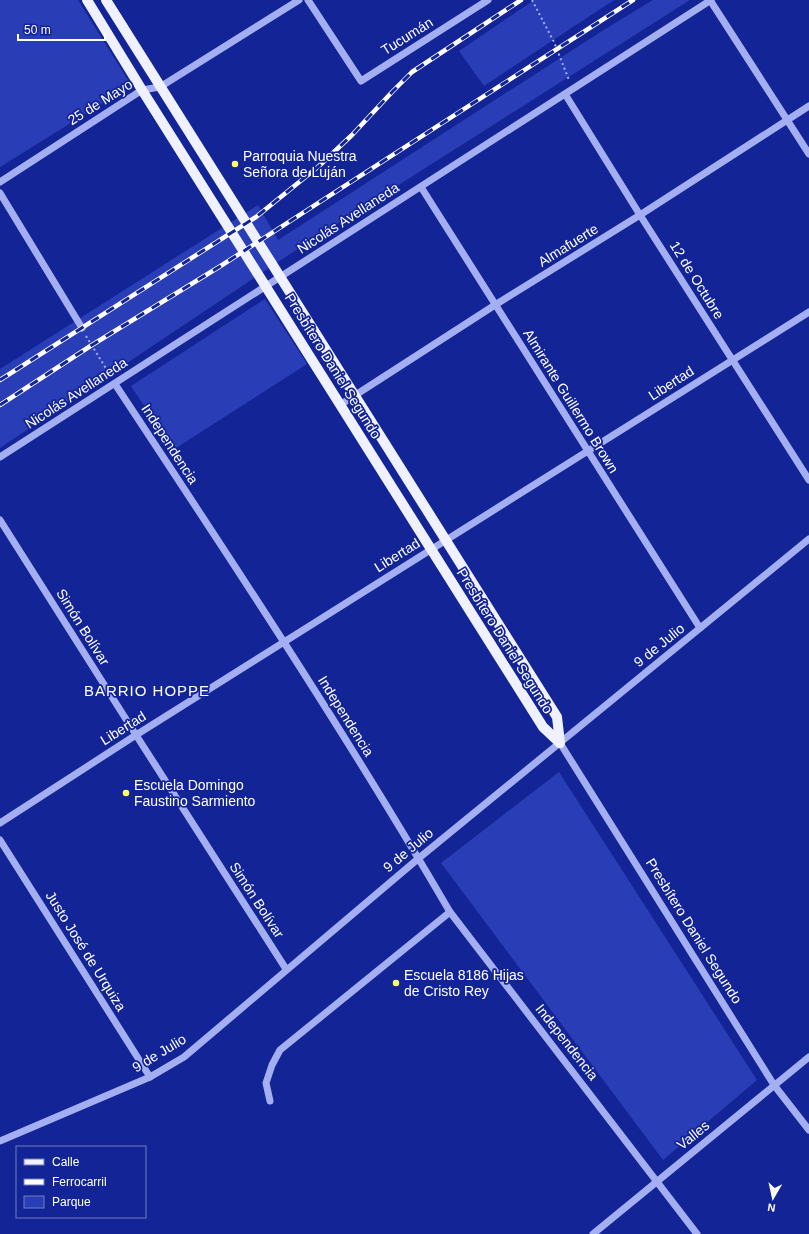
<svg xmlns="http://www.w3.org/2000/svg" width="809" height="1234" font-family="Arial,sans-serif">
<rect width="100%" height="100%" fill="#132496"/>
<g fill="#293db6">
<polygon points="0,0 78,0 128,80 124,90 0,167"/>
<polygon points="534,0 614,0 484,86 459,51"/>
<polygon points="653,0 690,0 290,254 0,448 0,369 258,205 278,240 602,31"/>
<polygon points="265,299 307,364 173,450 131,386"/>
<polygon points="559,772 757,1080 663,1160 441,863"/>
</g>
<g fill="none" stroke-linecap="round" stroke-linejoin="round">
<g stroke="#a4aff2" stroke-width="2" stroke-dasharray="2 3" stroke-linecap="butt">
<polyline points="532,0 554,42 569,80"/>
<polyline points="86,336 110,375"/>
</g>
<g stroke="#a4aff2" stroke-width="7">
<polyline points="308,0 361,81 488,0"/>
<polyline points="710,0 809,154"/>
<polyline points="565,94 640,215 809,480"/>
<polyline points="0,182 142,90 160,87 299,0"/>
<polyline points="421,187 700,628"/>
<polyline points="0,193 82,328"/>
<path d="M115 384C230 558 345 732 450 912L697 1234"/>
<polyline points="340,405 495,305 640,215 809,106"/>
<polyline points="0,457 711,0"/>
<polyline points="0,520 136,735 286,969"/>
<polyline points="560,743 774,1085 809,1130"/>
<polyline points="0,823 136,735 809,312"/>
<polyline points="0,840 150,1077"/>
<polyline points="270,1101 266,1083 272,1065 280,1050 450,912"/>
<polyline points="0,1141 150,1077 184,1057 419,858 809,539"/>
<polyline points="593,1234 809,1057"/>
</g>
<g stroke="#f0f1ff" stroke-width="10">
<polyline points="87,0 142,90 543,727 560,743"/>
<polyline points="106,0 557,717 560,743"/>
</g>
<defs>
<g id="rail">
<polyline points="0,380 256,217 319,166 352,135 393,91 412,72 521,0"/>
<polyline points="0,405 92,345 219,267 633,0"/>
</g>
</defs>
<use href="#rail" stroke="#fff" stroke-width="4.5"/>
<use href="#rail" stroke="#132496" stroke-width="3" stroke-dasharray="9" stroke-linecap="butt"/>
</g>
<g fill="#fcff66" stroke="#132496" stroke-width="1.5">
<circle cx="235" cy="164" r="4"/>
<circle cx="126" cy="793" r="4"/>
<circle cx="396" cy="983" r="4"/>
</g>
<g text-anchor="middle" stroke-width="3.5" stroke-linejoin="round" paint-order="stroke">
<g font-size="14" fill="#fff" stroke="#132496">
<text transform="translate(407 36) rotate(-32)" y="5">Tucumán</text>
<text transform="translate(100 102) rotate(-32)" y="5">25 de Mayo</text>
<text transform="translate(348 218) rotate(-33)" y="5">Nicolás Avellaneda</text>
<text transform="translate(568 245) rotate(-32)" y="5">Almafuerte</text>
<text transform="translate(697 280) rotate(58)" y="5">12 de Octubre</text>
<text transform="translate(333 366) rotate(58)" y="5">Presbítero Daniel Segundo</text>
<text transform="translate(671 383) rotate(-33)" y="5">Libertad</text>
<text transform="translate(76 393) rotate(-33)" y="5">Nicolás Avellaneda</text>
<text transform="translate(571 401) rotate(58)" y="5">Almirante Guillermo Brown</text>
<text transform="translate(170 444) rotate(57)" y="5">Independencia</text>
<text transform="translate(397 555) rotate(-32)" y="5">Libertad</text>
<text transform="translate(83 627) rotate(58)" y="5">Simón Bolívar</text>
<text transform="translate(505 641) rotate(58)" y="5">Presbítero Daniel Segundo</text>
<text transform="translate(659 645) rotate(-39)" y="5">9 de Julio</text>
<text transform="translate(346 716) rotate(58)" y="5">Independencia</text>
<text transform="translate(123 728) rotate(-32)" y="5">Libertad</text>
<text transform="translate(408 850) rotate(-40)" y="5">9 de Julio</text>
<text transform="translate(257 900) rotate(57)" y="5">Simón Bolívar</text>
<text transform="translate(694 931) rotate(58)" y="5">Presbítero Daniel Segundo</text>
<text transform="translate(86 951) rotate(58)" y="5">Justo José de Urquiza</text>
<text transform="translate(567 1042) rotate(52)" y="5">Independencia</text>
<text transform="translate(159 1053) rotate(-31)" y="5">9 de Julio</text>
<text transform="translate(693 1135) rotate(-39)" y="5">Valles</text>
</g>
<g font-size="14" fill="#fff" stroke="#132496" text-anchor="start">
<text x="243" y="161">Parroquia Nuestra<tspan x="243" dy="16">Señora de Luján</tspan></text>
<text x="134" y="790">Escuela Domingo<tspan x="134" dy="16">Faustino Sarmiento</tspan></text>
<text x="404" y="980">Escuela 8186 Hijas<tspan x="404" dy="16">de Cristo Rey</tspan></text>
</g>
<g font-size="15" letter-spacing="1" fill="#fff" stroke="#132496">
<text x="147" y="696">BARRIO HOPPE</text>
</g>
</g>
<rect x="16" y="1146" width="130" height="72" fill="#132496" stroke="#717cc0"/>
<rect x="24" y="1159" width="20" height="6" fill="#f0f1ff" stroke="#717cc0"/>
<text x="52" y="1166" font-size="12" fill="#ffffff">Calle</text>
<rect x="24" y="1179" width="20" height="6" fill="#ffffff" stroke="#717cc0"/>
<text x="52" y="1186" font-size="12" fill="#ffffff">Ferrocarril</text>
<rect x="24" y="1196" width="20" height="12" fill="#293db6" stroke="#717cc0"/>
<text x="52" y="1206" font-size="12" fill="#ffffff">Parque</text>
<g transform="translate(773 1198) rotate(189)" stroke="#132496" stroke-width="3" paint-order="stroke">
<path d="M0-3L7 15L0 10L-7 15Z" fill="#ffffff"/>
<text y="-6" font-size="11" font-weight="bold" text-anchor="middle" fill="#ffffff">N</text>
</g>
<path d="M18 34v6h87v-6" fill="none" stroke="#ffffff" stroke-width="2"/>
<text x="24" y="34" font-size="12" fill="#ffffff" stroke="#132496" stroke-width="3" paint-order="stroke">50 m</text>
</svg>
